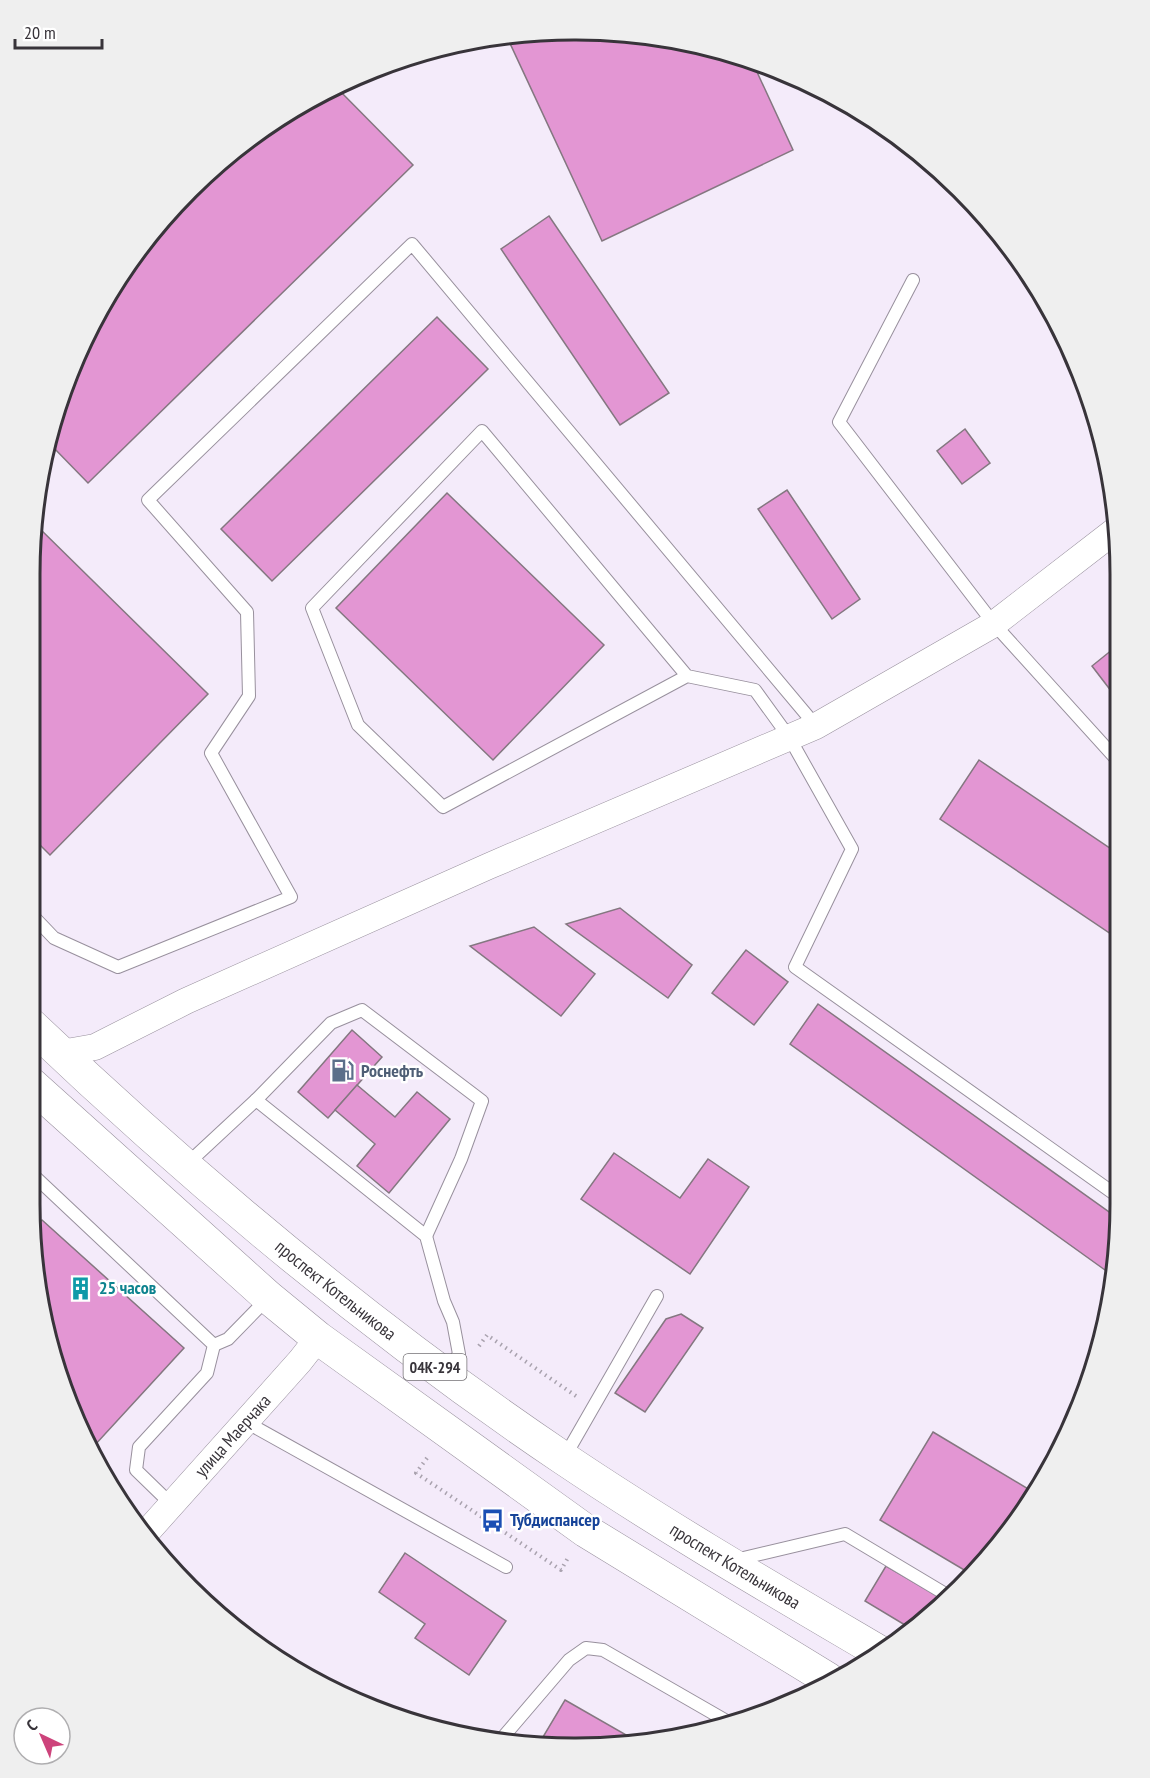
<svg xmlns="http://www.w3.org/2000/svg" width="1150" height="1778" font-family="'PT Sans Narrow',sans-serif">
<rect width="100%" height="100%" fill="#f4ebfa"/>
<g fill="#e396d3" stroke="#847780" stroke-width="1.5">
<polygon points="539,31 646,35 751,59 793,150 602,241 507,37"/>
<polygon points="335,86 413,165 88,483 52,446 86,334 165,216 243,143"/>
<polygon points="549,216 669,393 620,425 501,249"/>
<polygon points="437,317 488,369 272,581 221,529"/>
<polygon points="965,429 990,463 962,484 937,451"/>
<polygon points="787,490 860,599 832,619 758,509"/>
<polygon points="447,493 604,645 493,760 336,608"/>
<polygon points="35,524 208,694 50,855 32,837"/>
<polygon points="1118,645 1118,700 1092,666"/>
<polygon points="979,760 1117,853 1117,938 940,819"/>
<polygon points="620,908 692,965 668,998 566,924"/>
<polygon points="534,927 595,974 561,1016 470,946"/>
<polygon points="746,950 788,982 754,1025 712,993"/>
<polygon points="818,1004 1116,1217 1115,1255 1105,1270 790,1044"/>
<polygon points="352,1030 382,1057 328,1118 298,1092"/>
<polygon points="357,1085 395,1117 417,1092 450,1119 389,1193 357,1166 375,1144 335,1110"/>
<polygon points="614,1153 680,1198 708,1159 749,1187 690,1274 581,1199"/>
<polygon points="42,1220 184,1348 94,1446 59,1378 34,1228"/>
<polygon points="681,1314 703,1328 645,1412 615,1393 666,1319"/>
<polygon points="933,1432 1030,1490 985,1562 971,1574 880,1520"/>
<polygon points="405,1553 506,1621 469,1675 415,1638 425,1624 379,1592"/>
<polygon points="886,1566 943,1599 910,1628 865,1601"/>
<polygon points="565,1700 635,1740 575,1748 540,1742"/>
</g>
<g fill="none" stroke-linecap="round" stroke-linejoin="round">
<defs>
<g id="lane">
<polyline points="913,280 839,422 994,624 1118,761"/>
<polyline points="687,676 443,807 358,725 312,608 482,431 687,676 755,690 789,737 852,849 795,967 1116,1195"/>
<polyline points="32,915 54,938 118,967 291,897 211,753 249,696 247,612 148,500 412,244 816,726"/>
<polyline points="256,1100 331,1023 362,1010 482,1101 461,1159 426,1236"/>
<polyline points="186,1165 256,1100 426,1236 444,1301 453,1322 459,1354 446,1373"/>
<polyline points="30,1172 214,1345 207,1373 139,1447 136,1470 171,1504"/>
<polyline points="214,1345 228,1339 267,1299"/>
<polyline points="244,1421 506,1567"/>
<polyline points="564,1458 657,1296"/>
<polyline points="735,1560 845,1534 947,1595"/>
<polyline points="504,1736 569,1660 586,1648 603,1650 730,1723"/>
</g>
<g id="street">
<polyline points="61,1053 95,1047 186,1001 489,866 816,726 994,624 1117,529"/>
<path id="s1" d="M147 1532 300 1361 318 1338"/>
</g>
<g id="highway">
<path id="s2" d="M31 1025C197 1183 373 1330 563 1458 667 1528 774 1590 881 1653"/>
<polyline points="31,1084 268,1297 318,1338 586,1531 828,1679"/>
</g>
</defs>
<use href="#lane" stroke="#98909d" stroke-width="14"/>
<use href="#street" stroke="#98909d" stroke-width="27"/>
<use href="#highway" stroke="#98909d" stroke-width="34"/>
<g stroke="#a9a2ae" stroke-width="4" stroke-dasharray="1.5 4.5" stroke-linecap="butt">
<polyline points="479,1346 487,1335 576,1396"/>
<polyline points="427,1458 416,1473 561,1570 569,1556"/>
</g>
<use href="#lane" stroke="#fff" stroke-width="12"/>
<use href="#street" stroke="#fff" stroke-width="26"/>
<use href="#highway" stroke="#fff" stroke-width="33"/>
</g>
<defs>
<symbol id="fuel-bare" viewBox="-9 -9 18 18"><path d="M-5.5-6h7V0h2V4h1.3V-2.5L3-4.5l.8-.8L6-3V5H2.5V1h-1V6h-7ZM-4.2-4.7v3.2H.2V-4.7Z" fill="#5c6f8a" stroke="#fff" stroke-width="2.5" paint-order="stroke"/></symbol>
<symbol id="building-bare" viewBox="-9 -9 18 18"><path d="M-4-6H4V6H1V3H-1V6H-4ZM-2.5-4.3h1.7v1.8h-1.7ZM.8-4.3h1.7v1.8H.8ZM-2.5-1h1.7V.8h-1.7ZM.8-1h1.7V.8H.8Z" fill="#0f9aa8" stroke="#fff" stroke-width="2.5" paint-order="stroke"/></symbol>
<symbol id="bus-bare" viewBox="-9 -9 18 18"><path d="M-5-6H5V4H4V6H2V4H-2V6H-4V4H-5ZM-3.5-4V0h7V-4ZM-3.5 1.2v1.5H-2V1.2ZM2 1.2v1.5H3.5V1.2Z" fill="#1a4fb4" stroke="#fff" stroke-width="2.5" paint-order="stroke"/></symbol>
</defs>
<g fill-rule="evenodd">
<use href="#fuel-bare" x="326" y="1054" width="33" height="33"/>
<use href="#building-bare" x="64" y="1272" width="33" height="33"/>
<use href="#bus-bare" x="476" y="1504" width="33" height="33"/>
</g>
<g text-anchor="middle" stroke-width="5" stroke-linejoin="round" paint-order="stroke">
<rect fill="#fff" stroke="#747175" stroke-width="1.5" x="403.5" y="1354" width="63" height="26" rx="4.5"/>
<g font-size="16" font-weight="bold" fill="#38343a">
<text x="435" y="1373">04К-294</text>
</g>
<g font-size="18" font-weight="bold" fill="#4e5e75" stroke="#fff" text-anchor="start">
<text x="361" y="1077">Роснефть</text>
</g>
<g font-size="18" font-weight="bold" fill="#0d838f" stroke="#fff" text-anchor="start">
<text x="99" y="1294">25 часов</text>
</g>
<g font-size="18" fill="#38343a" stroke="#fff">
<text dy="6" stroke="none"><textPath href="#s2" startOffset="404">проспект Котельникова</textPath></text>
<text dy="6" stroke="none"><textPath href="#s1" startOffset="129">улица Маерчака</textPath></text>
<text dy="6" stroke="none"><textPath href="#s2" startOffset="890">проспект Котельникова</textPath></text>
</g>
<g font-size="18" font-weight="bold" fill="#164399" stroke="#fff" text-anchor="start">
<text x="510" y="1526">Тубдиспансер</text>
</g>
</g>
<path d="M0 0H1150V1778H0ZM574 40H576A534 534 0 0 1 1110 574V1204A534 534 0 0 1 576 1738H574A534 534 0 0 1 40 1204V574A534 534 0 0 1 574 40Z" fill="#efefef" fill-rule="evenodd"/>
<path fill="none" stroke="#38343a" stroke-width="3" d="M574 40H576A534 534 0 0 1 1110 574V1204A534 534 0 0 1 576 1738H574A534 534 0 0 1 40 1204V574A534 534 0 0 1 574 40Z"/>
<g transform="translate(42 1736) rotate(316)"><circle r="28" fill="#ffffff" stroke="#afaeb0" stroke-width="1.5"/>
<path d="M0-4.5L10 22L0 15L-10 22Z" fill="#cd437b"/>
<text y="-9" font-size="16" font-weight="bold" text-anchor="middle" fill="#38343a">С</text>
</g>
<path d="M15 39v9h87v-9" fill="none" stroke="#38343a" stroke-width="3"/>
<text x="24" y="39" font-size="18" fill="#38343a" stroke="#ffffff" stroke-width="4.5" paint-order="stroke">20 m</text>
</svg>
